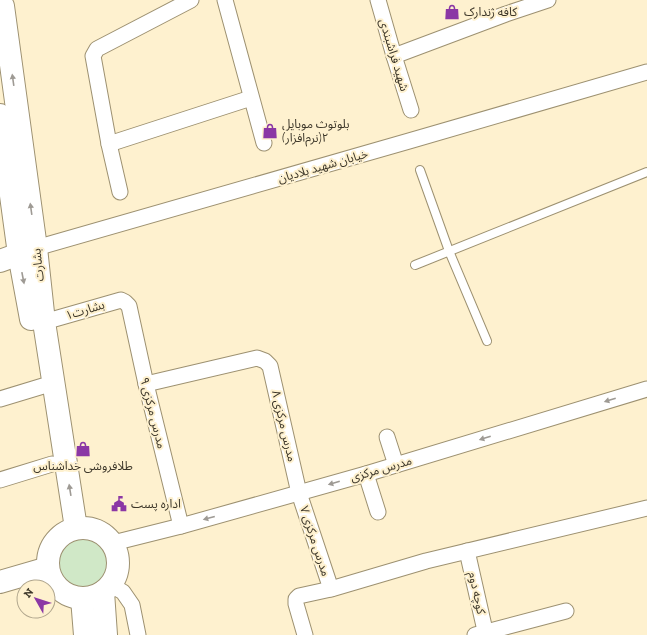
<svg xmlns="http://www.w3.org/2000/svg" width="647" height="635" font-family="'Zilla Slab','Noto Sans Arabic',serif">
<rect width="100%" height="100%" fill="#fef1cf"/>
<circle fill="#d0e8c7" cx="83" cy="564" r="27"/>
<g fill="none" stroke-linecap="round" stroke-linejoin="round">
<defs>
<g id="lane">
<polyline points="420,170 449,251 487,341"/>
<polyline points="415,265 647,172"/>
</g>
<g id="street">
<polyline points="225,0 264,143"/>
<polyline points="378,0 394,56 411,110"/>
<polyline points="394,56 506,14 548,0"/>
<polyline points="109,144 251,98"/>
<polyline points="120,192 109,144 93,56 97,49 191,0"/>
<polyline points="36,248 409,141 647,72"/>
<polyline points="44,322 121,300 125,302 129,306 146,384 181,526"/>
<polyline points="146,384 257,358 265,361 270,366 299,493 331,589"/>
<polyline points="0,399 43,386"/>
<polyline points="387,437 396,465"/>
<polyline points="366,474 378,512"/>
<polyline points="0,480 52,464"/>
<polyline points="113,543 181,526 366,474 647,389"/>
<polyline points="467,551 486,635"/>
<polyline points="111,585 123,592 132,605 138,635"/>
<polyline points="305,635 296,604 296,599 299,596 331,589 426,561 647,508"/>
<polyline points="475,635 566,611"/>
</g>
<g id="secondary">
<polyline points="0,2 3,6 36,248 44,322 76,528"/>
<polyline points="0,115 19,254 31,319"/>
<polyline points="0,261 33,249"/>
<circle cx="83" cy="563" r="35"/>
<polyline points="0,582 48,568"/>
<polyline points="103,592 106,635"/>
<polyline points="82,598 85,635"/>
</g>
</defs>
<use href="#lane" stroke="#9d9171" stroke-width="10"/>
<use href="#street" stroke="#9d9171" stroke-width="17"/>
<use href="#secondary" stroke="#9d9171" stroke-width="24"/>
<use href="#lane" stroke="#fff" stroke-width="8"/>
<use href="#street" stroke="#fff" stroke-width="15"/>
<use href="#secondary" stroke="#fff" stroke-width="22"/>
</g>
<defs><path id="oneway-solid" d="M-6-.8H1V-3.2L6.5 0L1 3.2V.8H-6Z"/></defs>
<g fill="#9e9a94">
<use href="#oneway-solid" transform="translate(13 80) rotate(-98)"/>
<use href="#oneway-solid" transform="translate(31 209) rotate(-98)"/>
<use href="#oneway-solid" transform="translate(23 278) rotate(79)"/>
<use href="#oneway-solid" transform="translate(610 400) rotate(163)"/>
<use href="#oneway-solid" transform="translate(485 438) rotate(163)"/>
<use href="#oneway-solid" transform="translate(334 483) rotate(164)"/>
<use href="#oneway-solid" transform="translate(70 490) rotate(-99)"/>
<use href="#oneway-solid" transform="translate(209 518) rotate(165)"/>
</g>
<defs>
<symbol id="shop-bare" viewBox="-9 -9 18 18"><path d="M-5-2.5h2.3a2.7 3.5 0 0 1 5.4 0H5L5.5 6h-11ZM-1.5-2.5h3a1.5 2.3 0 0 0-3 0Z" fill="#8b37a5" stroke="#fef1cf" stroke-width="2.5" paint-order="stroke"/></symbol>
<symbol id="civic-bare" viewBox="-9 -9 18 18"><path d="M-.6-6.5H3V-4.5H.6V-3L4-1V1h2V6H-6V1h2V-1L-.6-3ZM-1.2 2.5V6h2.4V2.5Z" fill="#8b37a5" stroke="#fef1cf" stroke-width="2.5" paint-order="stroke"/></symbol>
</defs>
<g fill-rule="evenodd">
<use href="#shop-bare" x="441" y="1" width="22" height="22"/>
<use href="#shop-bare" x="259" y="120" width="22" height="22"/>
<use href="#shop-bare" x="72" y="438" width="22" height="22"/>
<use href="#civic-bare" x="108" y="493" width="22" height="22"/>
</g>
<g text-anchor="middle" stroke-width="4" stroke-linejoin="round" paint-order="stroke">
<g font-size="12" fill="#3c3629" stroke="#fef1cf" text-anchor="start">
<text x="464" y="16">کافه ژندارک</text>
<text x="282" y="128">بلوتوث موبایل<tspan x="282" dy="14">(نرم‌افزار)۲</tspan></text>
<text x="83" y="470" text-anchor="middle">طلافروشی خداشناس</text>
<text x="131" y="508">اداره پست</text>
</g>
<g font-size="12" fill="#3c3629" stroke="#fef1cf">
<text transform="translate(394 55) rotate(73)" y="4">شهید فراشبندی</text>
<text transform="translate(323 166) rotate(-16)" y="4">خیابان شهید بلادیان</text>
<text transform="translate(38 265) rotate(-96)" y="4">بشارت</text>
<text transform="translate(85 310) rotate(-17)" y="4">بشارت۱</text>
<text transform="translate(153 413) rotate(76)" y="4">مدرس مرکزی ۹</text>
<text transform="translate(284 426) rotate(77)" y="4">مدرس مرکزی ۸</text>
<text transform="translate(381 469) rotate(-16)" y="4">مدرس مرکزی</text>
<text transform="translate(315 541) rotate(72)" y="4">مدرس مرکزی ۷</text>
<text transform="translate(477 593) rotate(78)" y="4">کوچه دوم</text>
</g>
</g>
<g transform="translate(36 599) rotate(309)"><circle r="19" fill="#fef1cf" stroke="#b0a68d"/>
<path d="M0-3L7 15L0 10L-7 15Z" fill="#8b37a5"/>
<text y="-6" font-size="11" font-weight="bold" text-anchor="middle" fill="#3c3629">N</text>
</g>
</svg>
